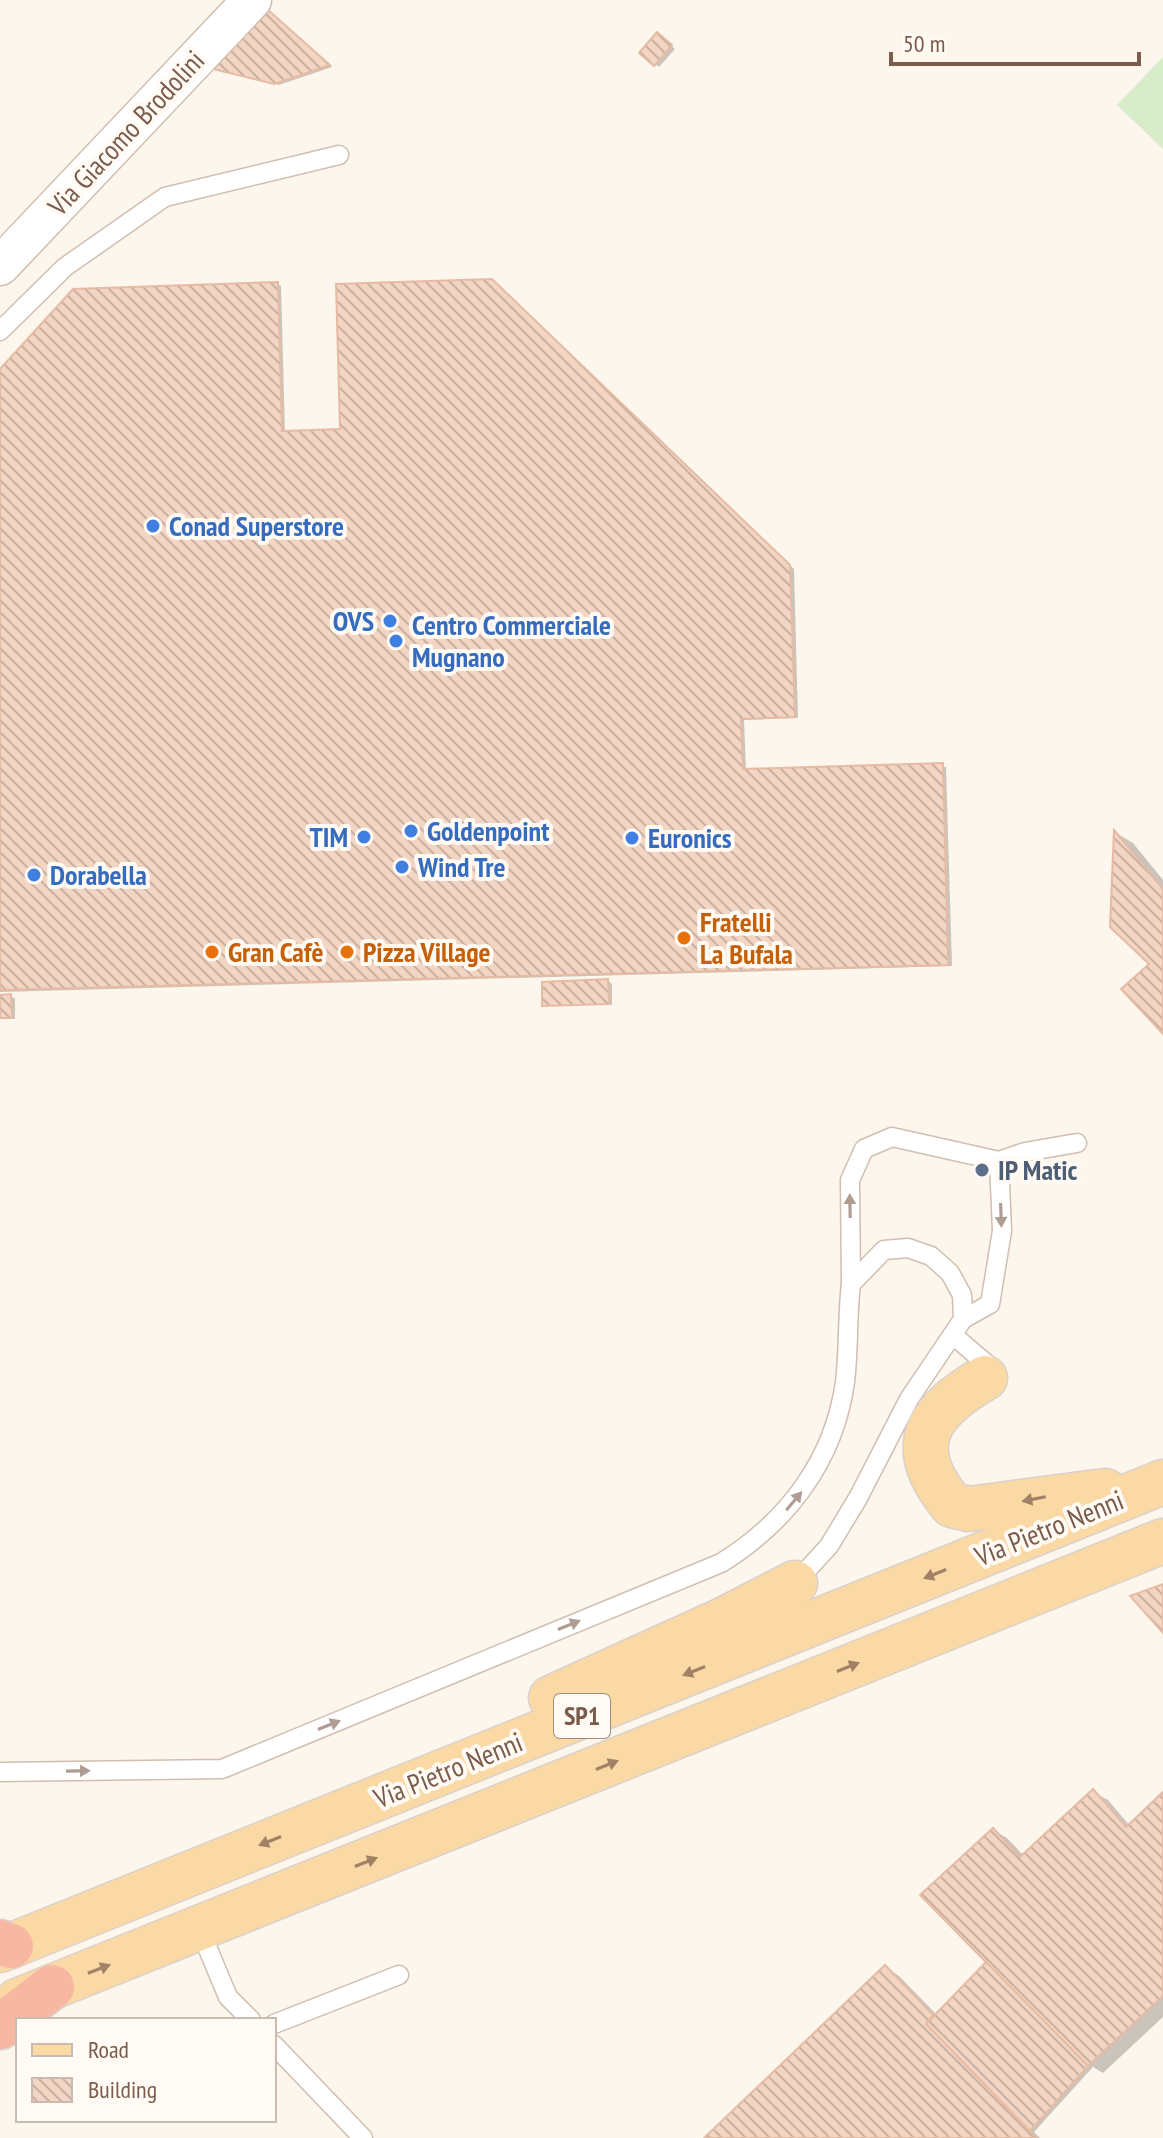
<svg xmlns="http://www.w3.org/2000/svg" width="1163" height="2138" font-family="'PT Sans Narrow',sans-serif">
<defs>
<pattern id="building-back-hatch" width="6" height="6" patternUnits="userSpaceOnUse" patternTransform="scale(2)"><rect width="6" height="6" fill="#f3d5c3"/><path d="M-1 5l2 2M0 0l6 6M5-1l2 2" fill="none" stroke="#cab0a1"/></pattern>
</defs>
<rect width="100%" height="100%" fill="#fdf6ec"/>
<polygon fill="#d8ecc9" points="1163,57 1163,149 1117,105"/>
<g fill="#0003">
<polygon points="271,13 332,67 279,85 220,71"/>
<polygon points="661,37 675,49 659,67 642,53"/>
<polygon points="277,284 281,286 285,433 342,431 496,284 794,569 798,718 744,720 746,771 946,767 952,966 0,992 0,372"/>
<polygon points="1116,833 1133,843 1163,880 1163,1031 1152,965"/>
<polygon points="608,981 612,984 612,1005 544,1004"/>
<polygon points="11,996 15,999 15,1019 0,1019 0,997"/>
<polygon points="1093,1792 1108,1800 1130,1826 1163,1795 1163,2017 1103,2073 1093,2067 1034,2132 1040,2138 707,2138 885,1967 899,1976 937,2015 989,1963 993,1830 1007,1838 1024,1856"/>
</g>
<g fill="url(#building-back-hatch)" stroke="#e6bba3" stroke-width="2">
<polygon points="267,9 330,65 274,84 213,69"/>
<polygon points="657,32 672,45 654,66 639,53"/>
<polygon points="492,279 790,565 795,717 741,719 743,769 943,763 948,965 0,990 0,369 73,289 278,282 282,431 340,429 336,284"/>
<polygon points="1114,830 1163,889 1163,1034 1121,989 1149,964 1110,927"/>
<polygon points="608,979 609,1004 542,1006 542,982"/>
<polygon points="11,994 12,1018 0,1018 0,995"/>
<polygon points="1163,1584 1163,1633 1130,1596"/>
<polygon points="1093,1789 1126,1827 1163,1792 1163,1996 1088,2066 920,1895 993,1828 1020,1857"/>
<polygon points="986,1962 1088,2066 1030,2131 926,2024"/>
<polygon points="885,1965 933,2015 926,2024 1036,2138 704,2138"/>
</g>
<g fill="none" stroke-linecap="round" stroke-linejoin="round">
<defs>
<g id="lane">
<polyline points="0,331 65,267 165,197 339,155"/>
<polyline points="851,1284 850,1180 864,1149 892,1137 999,1161"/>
<polyline points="963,1319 990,1304 1002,1231 999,1161 1025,1152 1077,1143"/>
<polyline points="954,1336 996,1372"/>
<path d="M0 1772 222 1769 721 1563C787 1522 834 1461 845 1382 849 1350 847 1317 851 1284L884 1250 908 1248 931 1256 950 1273 962 1295 963 1319 909 1399 858 1498 829 1546 795 1583"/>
<polyline points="200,1930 228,1997 251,2020"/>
<polyline points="274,2024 399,1975"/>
<polyline points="274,2045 363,2138"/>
</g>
<polyline id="street" points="0,266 252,0"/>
<g id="primary">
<path d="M985 1378C927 1412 903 1446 952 1505L969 1509 1105 1491"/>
<polyline points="551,1698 723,1620 795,1583"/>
<polyline points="0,1950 1163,1482"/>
<polyline points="17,2001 1163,1541"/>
</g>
<g id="highway">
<polyline points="0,1942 11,1946"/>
<polyline points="0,2027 52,1987"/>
</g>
</defs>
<use href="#lane" stroke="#d1beb0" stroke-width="21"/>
<use href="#street" stroke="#d1beb0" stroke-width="41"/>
<use href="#primary" stroke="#dad1cd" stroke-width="47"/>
<use href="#highway" stroke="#dad1cd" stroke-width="47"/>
<use href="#lane" stroke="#fff" stroke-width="18"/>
<use href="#street" stroke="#fff" stroke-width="38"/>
<use href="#primary" stroke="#fbd9a5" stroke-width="44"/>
<use href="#highway" stroke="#f7b7a3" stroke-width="44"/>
</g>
<defs><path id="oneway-solid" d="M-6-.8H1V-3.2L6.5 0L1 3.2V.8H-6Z" transform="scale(2)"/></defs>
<g fill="#af9d94">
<use href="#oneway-solid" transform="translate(850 1206) rotate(-91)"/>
<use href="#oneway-solid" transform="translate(1001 1215) rotate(88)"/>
<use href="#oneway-solid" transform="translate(794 1501) rotate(-50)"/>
<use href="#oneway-solid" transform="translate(569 1625) rotate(-22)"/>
<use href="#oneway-solid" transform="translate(329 1725) rotate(-22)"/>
<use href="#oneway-solid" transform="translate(78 1771) rotate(-1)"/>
</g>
<g fill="#a18267">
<use href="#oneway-solid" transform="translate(1034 1499) rotate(169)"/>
<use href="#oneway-solid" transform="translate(935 1574) rotate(158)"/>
<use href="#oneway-solid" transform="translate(848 1667) rotate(-22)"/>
<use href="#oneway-solid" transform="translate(694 1671) rotate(158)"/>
<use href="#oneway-solid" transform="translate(607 1765) rotate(-22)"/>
<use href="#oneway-solid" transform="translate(270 1841) rotate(158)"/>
<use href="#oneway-solid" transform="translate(366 1862) rotate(-22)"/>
<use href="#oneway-solid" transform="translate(99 1969) rotate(-21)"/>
</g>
<g fill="#3f7fe0" stroke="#fffaf3" stroke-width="3">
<circle cx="153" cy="526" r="8"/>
<circle cx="390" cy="621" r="8"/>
<circle cx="396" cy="641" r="8"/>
<circle cx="411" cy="831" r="8"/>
<circle cx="364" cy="837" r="8"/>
<circle cx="632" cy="838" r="8"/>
<circle cx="402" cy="867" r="8"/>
<circle cx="34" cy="875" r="8"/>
</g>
<g fill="#e8710a" stroke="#fffaf3" stroke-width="3">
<circle cx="684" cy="938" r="8"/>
<circle cx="212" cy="952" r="8"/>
<circle cx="347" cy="952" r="8"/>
</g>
<circle fill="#5c6f8a" stroke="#fffaf3" stroke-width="3" cx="982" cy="1170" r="8"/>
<g text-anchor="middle" stroke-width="8" stroke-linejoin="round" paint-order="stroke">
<rect fill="#fffaf3" stroke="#a28b7f" stroke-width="2" x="554" y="1694" width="56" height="44" rx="6"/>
<g font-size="26" font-weight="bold" fill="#7a5c4d">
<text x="582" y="1725">SP1</text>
</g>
<g font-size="28" fill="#7a5c4d" stroke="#fffaf3">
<text transform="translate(126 133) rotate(-47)" y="10">Via Giacomo Brodolini</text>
<text transform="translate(1049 1528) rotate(-22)" y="10">Via Pietro Nenni</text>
<text transform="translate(448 1770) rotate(-22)" y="10">Via Pietro Nenni</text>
</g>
<g font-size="28" font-weight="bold" fill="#366cbe" stroke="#fffaf3" text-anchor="start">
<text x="169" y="536">Conad Superstore</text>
<text x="374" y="631" text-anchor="end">OVS</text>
<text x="412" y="635">Centro Commerciale<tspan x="412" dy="32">Mugnano</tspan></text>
<text x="427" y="841">Goldenpoint</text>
<text x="348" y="847" text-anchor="end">TIM</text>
<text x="648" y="848">Euronics</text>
<text x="418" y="877">Wind Tre</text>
<text x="50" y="885">Dorabella</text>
</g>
<g font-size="28" font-weight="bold" fill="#c56008" stroke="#fffaf3" text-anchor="start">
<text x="700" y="932">Fratelli<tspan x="700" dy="32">La Bufala</tspan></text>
<text x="228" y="962">Gran Cafè</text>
<text x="363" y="962">Pizza Village</text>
</g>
<g font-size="28" font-weight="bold" fill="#4e5e75" stroke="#fffaf3" text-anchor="start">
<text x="998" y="1180">IP Matic</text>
</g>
</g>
<rect x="16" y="2018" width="260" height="104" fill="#fffaf3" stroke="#cabbb1" stroke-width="2"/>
<rect x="32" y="2044" width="40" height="12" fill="#fbd9a5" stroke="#cabbb1" stroke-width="2"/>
<text x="88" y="2058" font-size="24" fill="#7a5c4d">Road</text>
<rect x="32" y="2078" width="40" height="24" fill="url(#building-back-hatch)" stroke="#cabbb1" stroke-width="2"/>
<text x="88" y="2098" font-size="24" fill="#7a5c4d">Building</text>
<path d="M891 52v12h248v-12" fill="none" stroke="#7a5c4d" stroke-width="4"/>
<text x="903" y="52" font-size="24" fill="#7a5c4d" stroke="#fffaf3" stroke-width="6" paint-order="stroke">50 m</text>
</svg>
